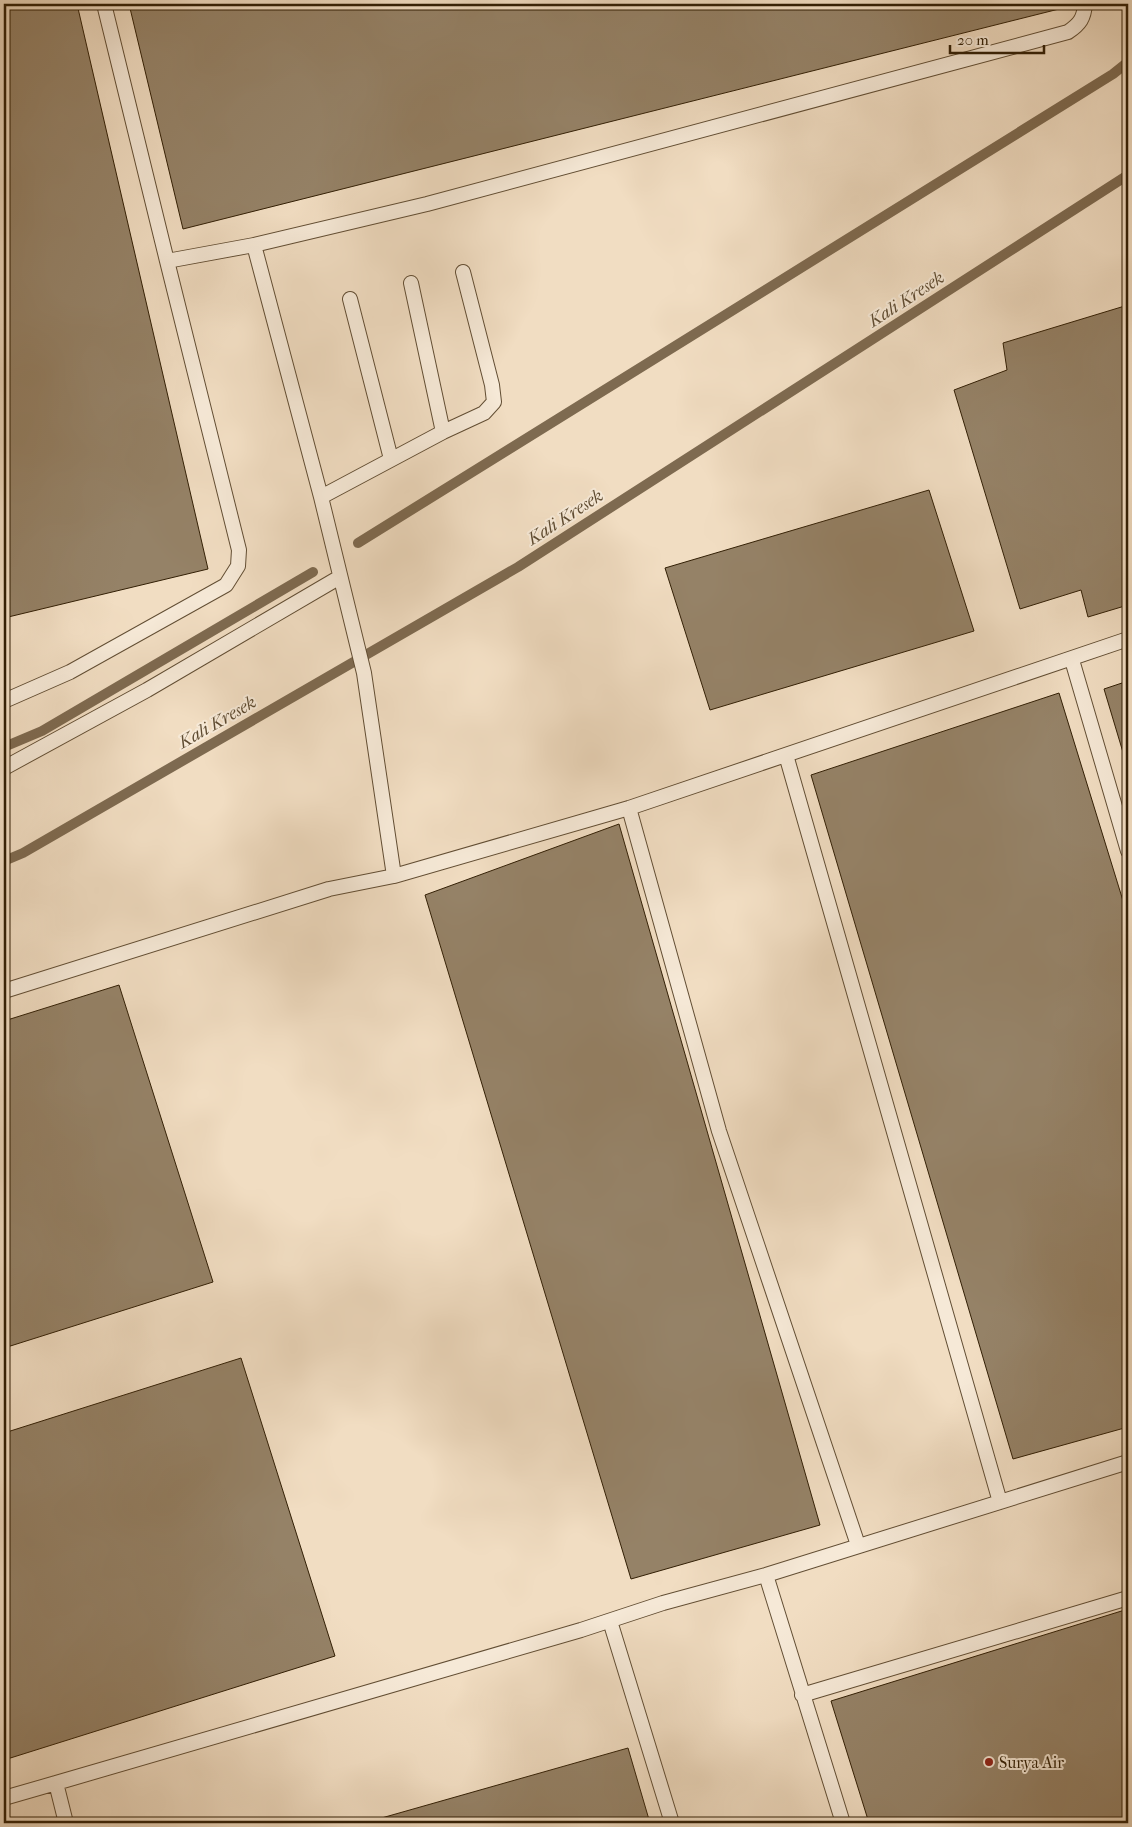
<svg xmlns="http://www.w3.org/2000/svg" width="1132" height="1827" font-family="'IM FELL French Canon',serif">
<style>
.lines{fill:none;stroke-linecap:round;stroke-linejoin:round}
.stream{stroke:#7e6a50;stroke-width:10}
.building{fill:#958267;stroke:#321f05}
.service-casing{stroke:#624e34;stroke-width:16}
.service{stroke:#f6e9d7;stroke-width:14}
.poi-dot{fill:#8f2418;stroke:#f6e9d7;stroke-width:2}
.labels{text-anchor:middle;stroke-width:4;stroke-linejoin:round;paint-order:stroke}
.poi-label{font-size:16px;fill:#321f05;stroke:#f6e9d7;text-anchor:start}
.water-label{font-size:18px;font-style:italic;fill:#5e4b31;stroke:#f6e9d7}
</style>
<rect width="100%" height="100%" fill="#f1ddc2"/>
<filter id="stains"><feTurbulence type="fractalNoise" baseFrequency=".004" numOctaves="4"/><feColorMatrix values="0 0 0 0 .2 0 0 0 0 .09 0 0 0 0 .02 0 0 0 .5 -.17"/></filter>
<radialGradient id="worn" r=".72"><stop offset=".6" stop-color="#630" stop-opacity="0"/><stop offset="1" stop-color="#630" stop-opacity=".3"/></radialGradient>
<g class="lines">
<path class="stream" d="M 358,543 L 1113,74 L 1128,62
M 4,747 L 42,731 L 313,572
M 4,861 L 23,853 L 518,567 L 1128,175"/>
</g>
<path class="building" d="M 4,4 L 77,4 L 208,569 L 4,618 Z
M 129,4 L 1058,4 L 1059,9 L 183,229 Z
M 1128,305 L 1128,605 L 1088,617 L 1081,590 L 1020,609 L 954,390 L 1007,370 L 1003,343 Z
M 929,490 L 974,631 L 710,710 L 665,568 Z
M 1128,681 L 1128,769 L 1104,689 Z
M 1059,693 L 1128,917 L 1128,1427 L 1013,1459 L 811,775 Z
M 619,824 L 820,1525 L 631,1579 L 425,895 Z
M 119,985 L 213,1282 L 4,1348 L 4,1021 Z
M 241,1358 L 335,1656 L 4,1760 L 4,1433 Z
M 1128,1609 L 1128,1823 L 869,1823 L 831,1701 Z
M 628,1748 L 650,1823 L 372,1823 L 371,1821 Z"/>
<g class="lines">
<defs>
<path id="service" d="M 104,4 L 167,261
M 254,245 L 321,497 L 364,673 L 394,876
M 411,283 L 443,432
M 350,299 L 391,459
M 321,497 L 443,432 L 484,413 L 494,402 L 492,385 L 463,272
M 1072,660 L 1128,851
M 4,701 L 70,672 L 226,585 L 238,566 L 239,550 L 167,261 L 254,245 L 427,204 L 1068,32 C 1080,24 1084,18 1085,4
M 786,755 L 1000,1502
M 4,768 L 147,690 L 340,577
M 629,808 L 719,1131 L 858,1545
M 4,991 L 329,889 L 394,876 L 629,808 L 1128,639
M 766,1575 L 843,1823
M 610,1621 L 672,1823
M 802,1695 L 1128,1598
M 4,1798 L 56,1783
M 66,1823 L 56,1783 L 581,1630 L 663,1603 L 766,1575 L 1128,1462"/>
</defs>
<use href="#service" class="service-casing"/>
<use href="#service" class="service"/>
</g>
<circle class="poi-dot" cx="989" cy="1762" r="5"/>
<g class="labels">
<g class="poi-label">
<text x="999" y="1768">Surya Air</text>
</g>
<g class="water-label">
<text transform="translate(906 299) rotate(-33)" y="6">Kali Kresek</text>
<text transform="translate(565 517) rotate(-33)" y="6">Kali Kresek</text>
<text transform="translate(217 722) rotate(-30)" y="6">Kali Kresek</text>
</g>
</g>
<rect width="1132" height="1827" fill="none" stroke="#f1ddc2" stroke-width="20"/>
<rect x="5" y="5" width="1122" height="1817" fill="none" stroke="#321f05" stroke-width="2.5"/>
<rect x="10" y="10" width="1112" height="1807" fill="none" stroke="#321f05"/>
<path d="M950 45v8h94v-8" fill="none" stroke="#321f05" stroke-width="2.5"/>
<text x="957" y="45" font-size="15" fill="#321f05" stroke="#f6e9d7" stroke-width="4" paint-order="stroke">20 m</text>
<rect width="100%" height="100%" filter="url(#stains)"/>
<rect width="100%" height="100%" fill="url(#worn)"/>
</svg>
